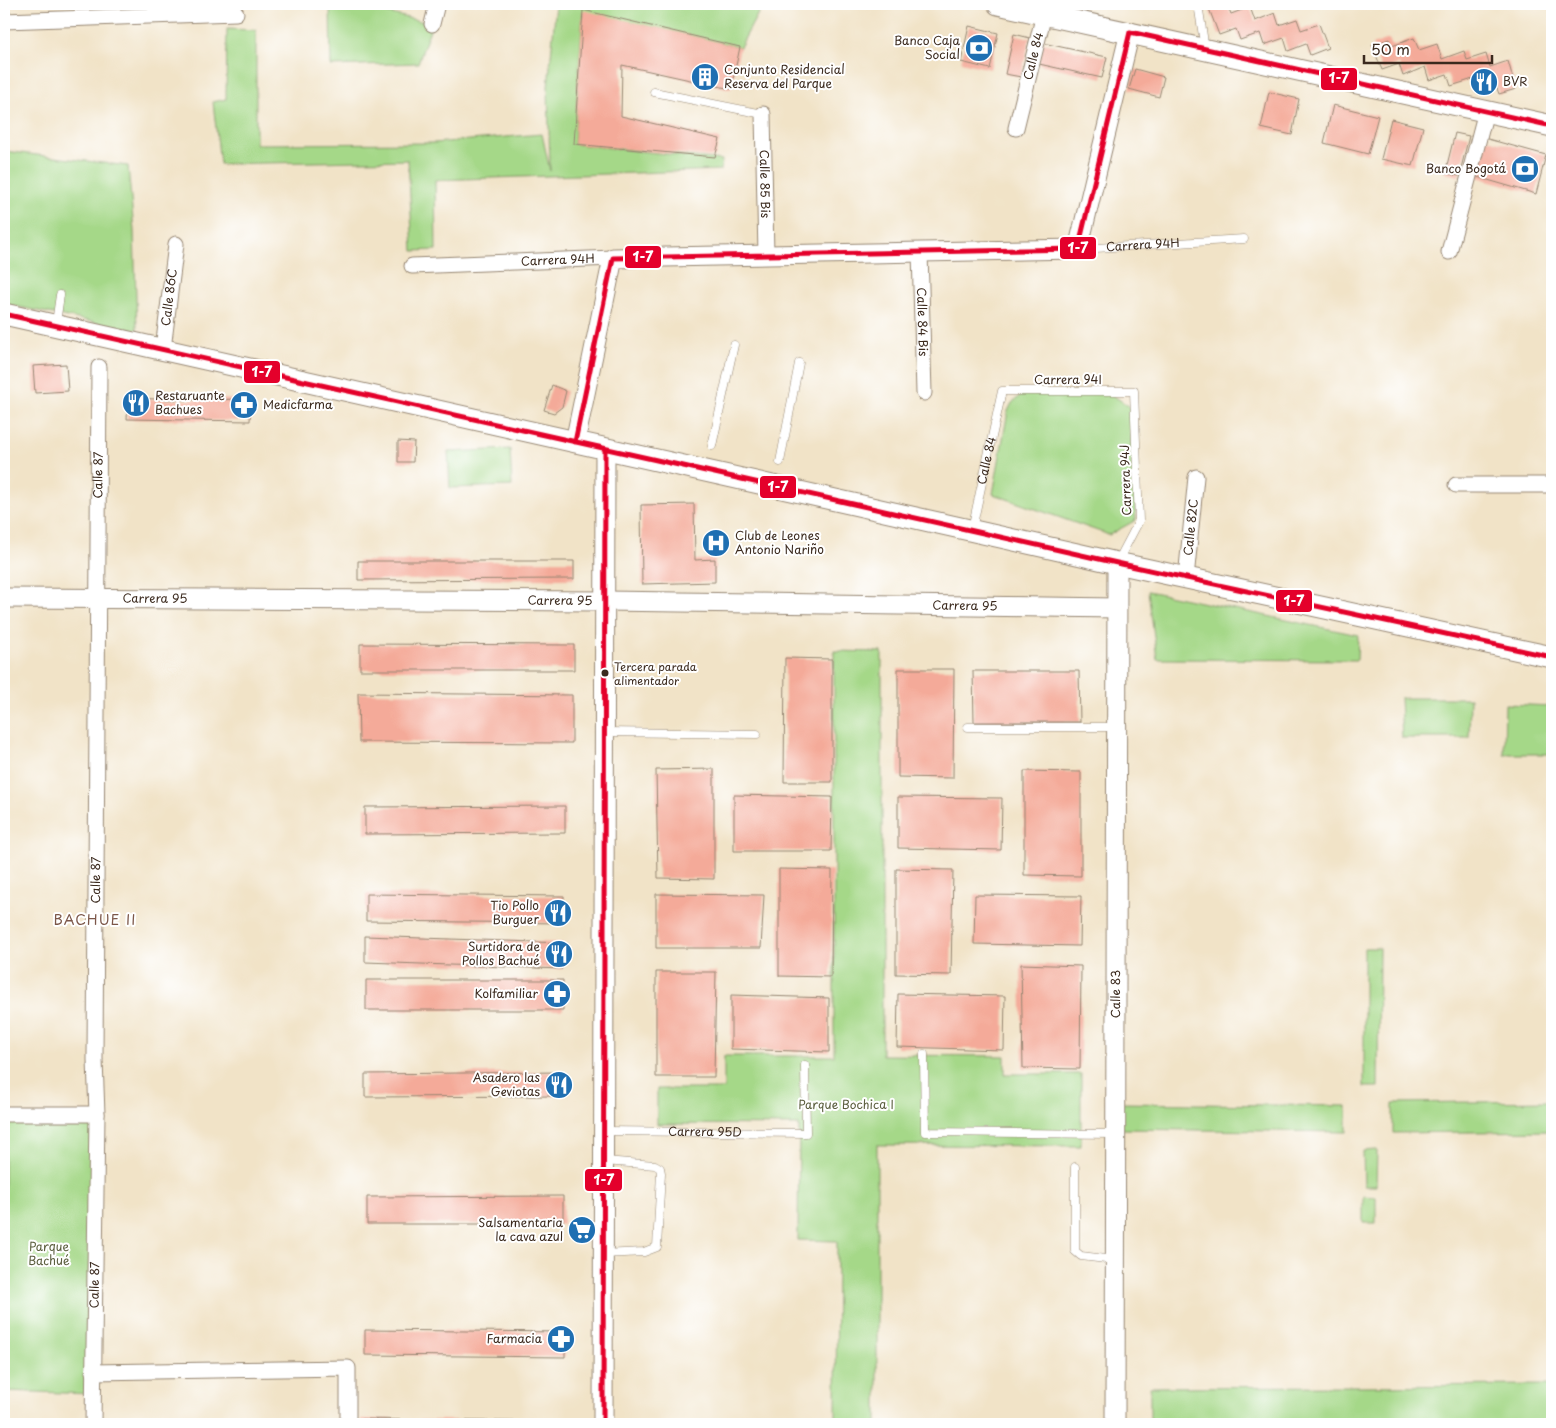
<svg xmlns="http://www.w3.org/2000/svg" width="1556" height="1428" font-family="'Playpen Sans',sans-serif">
<style>
.green{fill:#a5d888;stroke:#708153}
.building{fill:#f4aa99}
.lines{fill:none;stroke-linecap:round;stroke-linejoin:round}
.service-casing{stroke:#968672;stroke-width:9}
.minor-casing{stroke:#968672;stroke-width:17}
.tertiary-casing{stroke:#968672;stroke-width:21}
.secondary-casing{stroke:#968672;stroke-width:23}
.service{stroke:#fff;stroke-width:8}
.minor{stroke:#fff;stroke-width:15}
.tertiary{stroke:#fff;stroke-width:19}
.secondary{stroke:#fff;stroke-width:21}
.bus-1-casing{stroke:#fff;stroke-width:9}
.bus-1{stroke:#e4002b;stroke-width:5}
.bus-dot{fill:#3b2a1e;stroke:#fff;stroke-width:2}
.labels{text-anchor:middle;stroke-width:4;stroke-linejoin:round;paint-order:stroke}
.bus-label{font-size:11px;fill:#3b2a1e;stroke:#fff;text-anchor:start}
.poi-label{font-size:12px;fill:#3b2a1e;stroke:#fff;text-anchor:end}
.street-label{font-size:12px;fill:#3b2a1e;stroke:#fff}
.park-label{font-size:12px;fill:#5b5e3e;stroke:#fff}
.neighbourhood-label{font-size:14px;letter-spacing:1px;fill:#7c5749;stroke:#fff}
.line-badge{stroke:#fff;stroke-width:2}
.badge-label{font-size:14px;text-anchor:middle;font-weight:bold;fill:#fff}
</style>
<rect width="100%" height="100%" fill="#fff"/>
<filter id="ink" filterUnits="userSpaceOnUse"><feTurbulence type="fractalNoise" baseFrequency=".02" numOctaves="2"/><feDisplacementMap in="SourceGraphic" scale="10" xChannelSelector="R" yChannelSelector="G"/><feConvolveMatrix kernelMatrix="1 2 1 2 8 2 1 2 1" color-interpolation-filters="sRGB"/></filter>
<filter id="wash" filterUnits="userSpaceOnUse"><feTurbulence type="fractalNoise" baseFrequency=".0096" numOctaves="4" result="noise"/><feDisplacementMap in="SourceGraphic" scale="20" xChannelSelector="R" yChannelSelector="G"/><feGaussianBlur stdDeviation="1.12" result="paint"/><feColorMatrix in="noise" values="0 0 0 0 0 0 0 0 0 0 0 0 0 0 0 0 0 1.4 0 .05"/><feComposite in="paint" operator="in"/></filter>
<g filter="url(#wash)">
<rect width="100%" height="100%" fill="#f1e3c7"/>
<path class="green" d="M 330,4 L 351,4 L 432,24 L 418,63 L 331,66 Z
M 556,4 L 763,4 L 740,47 L 583,11 L 574,144 L 722,160 L 721,170 L 435,180 L 436,250 L 413,251 L 408,160 L 220,164 L 213,102 L 226,99 L 227,29 L 256,30 L 256,144 L 434,143 L 542,134 L 550,171 L 548,87 Z
M 4,151 L 128,166 L 134,231 L 137,331 L 4,304 Z
M 1108,392 L 1130,407 L 1136,520 L 1109,535 L 993,494 L 1008,411 L 1012,403 L 1022,394 Z
M 510,449 L 512,486 L 450,488 L 448,452 Z
M 1148,591 L 1358,635 L 1357,660 L 1157,659 Z
M 834,651 L 882,652 L 882,1055 L 1005,1056 L 1005,1074 L 1081,1074 L 1081,1146 L 877,1145 L 877,1424 L 836,1424 L 837,1241 L 798,1240 L 799,1125 L 657,1124 L 657,1089 L 724,1089 L 724,1056 L 834,1056 Z
M 1400,698 L 1470,698 L 1469,738 L 1402,738 Z
M 1505,704 L 1552,706 L 1552,754 L 1504,754 Z
M 1364,948 L 1379,948 L 1378,1087 L 1364,1087 Z
M 1552,1101 L 1552,1131 L 1393,1133 L 1393,1103 Z
M 1120,1103 L 1347,1106 L 1347,1132 L 1120,1129 Z
M 4,1116 L 94,1117 L 93,1394 L 4,1391 Z
M 1377,1150 L 1376,1186 L 1364,1186 L 1363,1151 Z
M 1363,1196 L 1376,1197 L 1376,1223 L 1363,1223 Z
M 1552,1385 L 1552,1424 L 1150,1424 L 1150,1387 Z"/>
<g id="blocks">
<path class="building" d="M 1213,4 L 1227,4 L 1231,14 L 1250,7 L 1255,21 L 1275,13 L 1279,25 L 1297,19 L 1301,30 L 1319,24 L 1328,48 L 1310,55 L 1306,44 L 1288,51 L 1284,38 L 1264,45 L 1260,33 L 1240,40 L 1236,29 L 1219,35 L 1208,6 Z
M 583,10 L 740,47 L 731,89 L 622,65 L 621,116 L 720,139 L 715,157 L 574,144 Z
M 969,26 L 998,33 L 990,69 L 961,62 Z
M 1014,34 L 1030,38 L 1021,77 L 1005,74 Z
M 1414,38 L 1419,50 L 1437,44 L 1442,59 L 1464,51 L 1467,60 L 1486,54 L 1490,67 L 1508,61 L 1516,89 L 1499,94 L 1495,83 L 1476,88 L 1473,79 L 1451,86 L 1447,74 L 1429,80 L 1425,67 L 1403,76 L 1399,64 L 1382,70 L 1372,45 L 1389,39 L 1392,46 Z
M 1043,43 L 1107,57 L 1102,78 L 1039,64 Z
M 1135,69 L 1164,77 L 1159,97 L 1129,89 Z
M 1269,92 L 1299,99 L 1292,135 L 1261,128 Z
M 1333,105 L 1378,116 L 1368,154 L 1324,143 Z
M 1391,119 L 1423,127 L 1413,166 L 1381,159 Z
M 1455,133 L 1469,136 L 1459,176 L 1445,173 Z
M 1484,138 L 1546,155 L 1536,194 L 1474,176 Z
M 66,364 L 68,391 L 35,393 L 33,366 Z
M 552,385 L 566,391 L 562,407 L 554,413 L 544,410 Z
M 128,398 L 186,400 L 251,399 L 250,421 L 127,419 Z
M 398,441 L 414,442 L 413,462 L 398,462 Z
M 694,504 L 695,560 L 715,559 L 715,582 L 642,584 L 641,505 Z
M 358,561 L 574,561 L 574,579 L 358,580 Z
M 360,644 L 574,645 L 574,670 L 360,670 Z
M 785,658 L 832,659 L 832,782 L 784,782 Z
M 898,669 L 954,669 L 953,778 L 898,777 Z
M 973,671 L 1079,671 L 1080,722 L 974,722 Z
M 358,693 L 572,695 L 572,743 L 359,742 Z
M 714,769 L 714,879 L 658,878 L 656,770 Z
M 1024,771 L 1081,772 L 1081,876 L 1024,875 Z
M 734,795 L 832,797 L 831,851 L 734,851 Z
M 898,797 L 1002,798 L 1001,850 L 898,848 Z
M 565,806 L 565,833 L 365,834 L 365,807 Z
M 779,869 L 832,870 L 831,977 L 779,976 Z
M 896,869 L 953,870 L 951,975 L 896,974 Z
M 366,894 L 564,896 L 564,923 L 366,921 Z
M 656,894 L 764,895 L 761,948 L 656,948 Z
M 975,895 L 1081,896 L 1080,946 L 974,944 Z
M 365,936 L 563,943 L 562,969 L 365,962 Z
M 1021,964 L 1081,966 L 1080,1069 L 1023,1068 Z
M 656,972 L 716,972 L 714,1077 L 656,1077 Z
M 366,980 L 563,980 L 563,1010 L 366,1010 Z
M 898,994 L 1005,996 L 1004,1050 L 897,1047 Z
M 731,995 L 829,998 L 829,1052 L 731,1049 Z
M 562,1072 L 562,1096 L 365,1097 L 365,1074 Z
M 563,1196 L 563,1224 L 367,1224 L 367,1197 Z
M 365,1330 L 565,1332 L 565,1357 L 365,1355 Z
M 361,1419 L 570,1422 L 570,1424 L 361,1424 Z"/>
</g>
</g>
<g filter="url(#ink)">
<use href="#blocks" fill-opacity="0" stroke="#968672" stroke-width="1"/>
<g class="lines">
<defs>
<g id="service">
<path d="M 1198,4 L 1205,49"/>
<path d="M 654,92 L 763,114"/>
<path id="s1" d="M 1079,249 L 1244,239"/>
<path d="M 56,323 L 60,295"/>
<path d="M 712,446 L 734,345"/>
<path d="M 780,462 L 799,363"/>
<path id="s2" d="M 972,529 L 1002,391 L 1134,391 L 1139,521 L 1118,561"/>
<path d="M 968,727 L 1116,727"/>
<path d="M 605,732 L 757,734"/>
<path d="M 924,1054 L 925,1132 L 1115,1134"/>
<path id="s3" d="M 604,1131 L 806,1133 L 805,1065"/>
<path d="M 1075,1167 L 1075,1251 L 1081,1256 L 1114,1260"/>
<path d="M 603,1254 L 644,1252 L 657,1247 L 661,1173 L 660,1168 L 655,1165 L 604,1161"/>
</g>
<g id="minor">
<path d="M 4,21 L 236,13"/>
<path d="M 432,24 L 437,4"/>
<path id="s4" d="M 763,114 L 766,255"/>
<path id="s5" d="M 1016,128 L 1044,14"/>
<path id="s6" d="M 920,252 L 924,393"/>
<path d="M 1449,252 L 1486,111"/>
<path id="s7" d="M 412,266 L 613,258"/>
<path id="s8" d="M 163,349 L 176,244"/>
<path d="M 1456,485 L 1552,485"/>
<path id="s9" d="M 1186,578 L 1196,477"/>
<path d="M 4,1114 L 97,1114"/>
<path d="M 93,1372 L 348,1368 L 348,1424"/>
<path id="s10" d="M 93,1424 L 97,1114 L 95,1060 L 99,367"/>
</g>
<g id="tertiary">
<path d="M 575,442 L 613,258 L 1078,249 L 1130,32"/>
<path id="s11" d="M 4,598 L 605,601 L 1117,608"/>
<path d="M 603,1424 L 605,449"/>
<path id="s12" d="M 1115,1424 L 1117,563"/>
</g>
<path id="secondary" d="M 998,4 L 1552,126
M 4,314 L 1117,563 L 1552,657"/>
</defs>
<use href="#service" class="service-casing"/>
<use href="#minor" class="minor-casing"/>
<use href="#tertiary" class="tertiary-casing"/>
<use href="#secondary" class="secondary-casing"/>
<use href="#service" class="service"/>
<use href="#minor" class="minor"/>
<use href="#tertiary" class="tertiary"/>
<use href="#secondary" class="secondary"/>
<defs>
<path id="bus-1" d="M 4,314 L 1117,563 L 1552,657
M 575,442 L 613,258 L 1078,249 L 1130,32 L 1552,126
M 603,1424 L 605,449"/>
</defs>
<use href="#bus-1" class="bus-1-casing"/>
<use href="#bus-1" class="bus-1"/>
</g>
</g>
<defs>
<symbol id="bank-disc" viewBox="-11 -11 22 22"><circle r="9.5" fill="#1f6fb2" stroke="#fff"/><path d="M-6-4H6V4H-6ZM0-2.3a2.3 2.3 0 1 0 0 4.6a2.3 2.3 0 1 0 0-4.6Z" fill="#fff"/></symbol>
<symbol id="building-disc" viewBox="-11 -11 22 22"><circle r="9.5" fill="#1f6fb2" stroke="#fff"/><path d="M-4-6H4V6H1V3H-1V6H-4ZM-2.5-4.3h1.7v1.8h-1.7ZM.8-4.3h1.7v1.8H.8ZM-2.5-1h1.7V.8h-1.7ZM.8-1h1.7V.8H.8Z" fill="#fff"/></symbol>
<symbol id="restaurant-disc" viewBox="-11 -11 22 22"><circle r="9.5" fill="#1f6fb2" stroke="#fff"/><path d="M-5-6h1v4h1v-4h1v4h1v-4h1v5L-1.5 .5V6h-2V.5L-5-1ZM5-6V6H3V1.5H1.5Q1.5-4 5-6Z" fill="#fff"/></symbol>
<symbol id="pharmacy-disc" viewBox="-11 -11 22 22"><circle r="9.5" fill="#1f6fb2" stroke="#fff"/><path d="M-2-6h4v4h4v4h-4v4h-4v-4h-4v-4h4Z" fill="#fff"/></symbol>
<symbol id="hospital-disc" viewBox="-11 -11 22 22"><circle r="9.5" fill="#1f6fb2" stroke="#fff"/><path d="M-5-5h3v3.5h4V-5h3V5h-3V1.5h-4V5h-3Z" fill="#fff"/></symbol>
<symbol id="supermarket-disc" viewBox="-11 -11 22 22"><circle r="9.5" fill="#1f6fb2" stroke="#fff"/><path d="M-6-5.5h2.5l.6 2H6L4.5 2H-2.5L-4.4-4H-6ZM-1.5 3.2a1.3 1.3 0 1 0 .1 0ZM3 3.2a1.3 1.3 0 1 0 .1 0Z" fill="#fff"/></symbol>
</defs>
<g fill-rule="evenodd">
<use href="#bank-disc" x="963" y="32" width="32" height="32"/>
<use href="#building-disc" x="689" y="61" width="32" height="32"/>
<use href="#restaurant-disc" x="1468" y="66" width="32" height="32"/>
<use href="#bank-disc" x="1509" y="153" width="32" height="32"/>
<use href="#restaurant-disc" x="120" y="387" width="32" height="32"/>
<use href="#pharmacy-disc" x="228" y="389" width="32" height="32"/>
<use href="#hospital-disc" x="700" y="527" width="32" height="32"/>
<use href="#restaurant-disc" x="542" y="897" width="32" height="32"/>
<use href="#restaurant-disc" x="543" y="938" width="32" height="32"/>
<use href="#pharmacy-disc" x="541" y="978" width="32" height="32"/>
<use href="#restaurant-disc" x="543" y="1069" width="32" height="32"/>
<use href="#supermarket-disc" x="566" y="1214" width="32" height="32"/>
<use href="#pharmacy-disc" x="545" y="1323" width="32" height="32"/>
</g>
<circle class="bus-dot" cx="605" cy="673" r="4.5"/>
<g class="labels">
<g class="bus-label">
<text x="614" y="671">Tercera parada<tspan x="614" dy="14">alimentador</tspan></text>
</g>
<g class="poi-label">
<text x="960" y="45">Banco Caja<tspan x="960" dy="14">Social</tspan></text>
<text x="724" y="74" text-anchor="start">Conjunto Residencial<tspan x="724" dy="14">Reserva del Parque</tspan></text>
<text x="1503" y="86" text-anchor="start">BVR</text>
<text x="1506" y="173">Banco Bogotá</text>
<text x="155" y="400" text-anchor="start">Restaruante<tspan x="155" dy="14">Bachues</tspan></text>
<text x="263" y="409" text-anchor="start">Medicfarma</text>
<text x="735" y="540" text-anchor="start">Club de Leones<tspan x="735" dy="14">Antonio Nariño</tspan></text>
<text x="539" y="910">Tio Pollo<tspan x="539" dy="14">Burguer</tspan></text>
<text x="540" y="951">Surtidora de<tspan x="540" dy="14">Pollos Bachué</tspan></text>
<text x="538" y="998">Kolfamiliar</text>
<text x="540" y="1082">Asadero las<tspan x="540" dy="14">Geviotas</tspan></text>
<text x="563" y="1227">Salsamentaria<tspan x="563" dy="14">la cava azul</tspan></text>
<text x="542" y="1343">Farmacia</text>
</g>
<g class="street-label">
<text dy="4" stroke="none"><textPath href="#s5" startOffset="74">Calle 84</textPath></text>
<text dy="4" stroke="none"><textPath href="#s4" startOffset="70">Calle 85 Bis</textPath></text>
<text dy="4" stroke="none"><textPath href="#s1" startOffset="64">Carrera 94H</textPath></text>
<text dy="4" stroke="none"><textPath href="#s7" startOffset="146">Carrera 94H</textPath></text>
<text dy="4" stroke="none"><textPath href="#s8" startOffset="52">Calle 86C</textPath></text>
<text dy="4" stroke="none"><textPath href="#s6" startOffset="70">Calle 84 Bis</textPath></text>
<text x="1068" y="384">Carrera 94I</text>
<text dy="4" stroke="none"><textPath href="#s2" startOffset="70">Calle 84</textPath></text>
<text dy="4" stroke="none"><textPath href="#s10" startOffset="949">Calle 87</textPath></text>
<text transform="translate(1126 480) rotate(-92)" y="4">Carrera 94J</text>
<text dy="4" stroke="none"><textPath href="#s9" startOffset="51">Calle 82C</textPath></text>
<text dy="4" stroke="none"><textPath href="#s11" startOffset="151">Carrera 95</textPath></text>
<text dy="4" stroke="none"><textPath href="#s11" startOffset="556">Carrera 95</textPath></text>
<text dy="4" stroke="none"><textPath href="#s11" startOffset="961">Carrera 95</textPath></text>
<text dy="4" stroke="none"><textPath href="#s10" startOffset="544">Calle 87</textPath></text>
<text dy="4" stroke="none"><textPath href="#s12" startOffset="430">Calle 83</textPath></text>
<text dy="4" stroke="none"><textPath href="#s3" startOffset="101">Carrera 95D</textPath></text>
<text dy="4" stroke="none"><textPath href="#s10" startOffset="139">Calle 87</textPath></text>
</g>
<g class="park-label">
<text x="846" y="1109">Parque Bochica I</text>
<text x="49" y="1251">Parque<tspan x="49" dy="14">Bachué</tspan></text>
</g>
<g class="neighbourhood-label">
<text x="95" y="925">BACHUE II</text>
</g>
</g>
<g class="line-badge">
<rect x="1320" y="67" width="38" height="24" rx="5" fill="#e4002b"/>
<rect x="1059" y="236" width="38" height="24" rx="5" fill="#e4002b"/>
<rect x="624" y="245" width="38" height="24" rx="5" fill="#e4002b"/>
<rect x="243" y="360" width="38" height="24" rx="5" fill="#e4002b"/>
<rect x="759" y="475" width="38" height="24" rx="5" fill="#e4002b"/>
<rect x="1275" y="589" width="38" height="24" rx="5" fill="#e4002b"/>
<rect x="584" y="1168" width="39" height="24" rx="5" fill="#e4002b"/>
</g>
<g class="badge-label">
<text x="1339" y="83">1-7</text>
<text x="1078" y="253">1-7</text>
<text x="643" y="262">1-7</text>
<text x="262" y="377">1-7</text>
<text x="778" y="492">1-7</text>
<text x="1294" y="606">1-7</text>
<text x="604" y="1185">1-7</text>
</g>
<rect width="1556" height="1428" fill="none" stroke="#fff" stroke-width="20"/>
<path d="M1364 55v8h128v-8" fill="none" stroke="#3b2a1e" stroke-width="2.5"/>
<text x="1371" y="55" font-size="15" fill="#3b2a1e" stroke="#ffffff" stroke-width="4" paint-order="stroke">50 m</text>
</svg>
